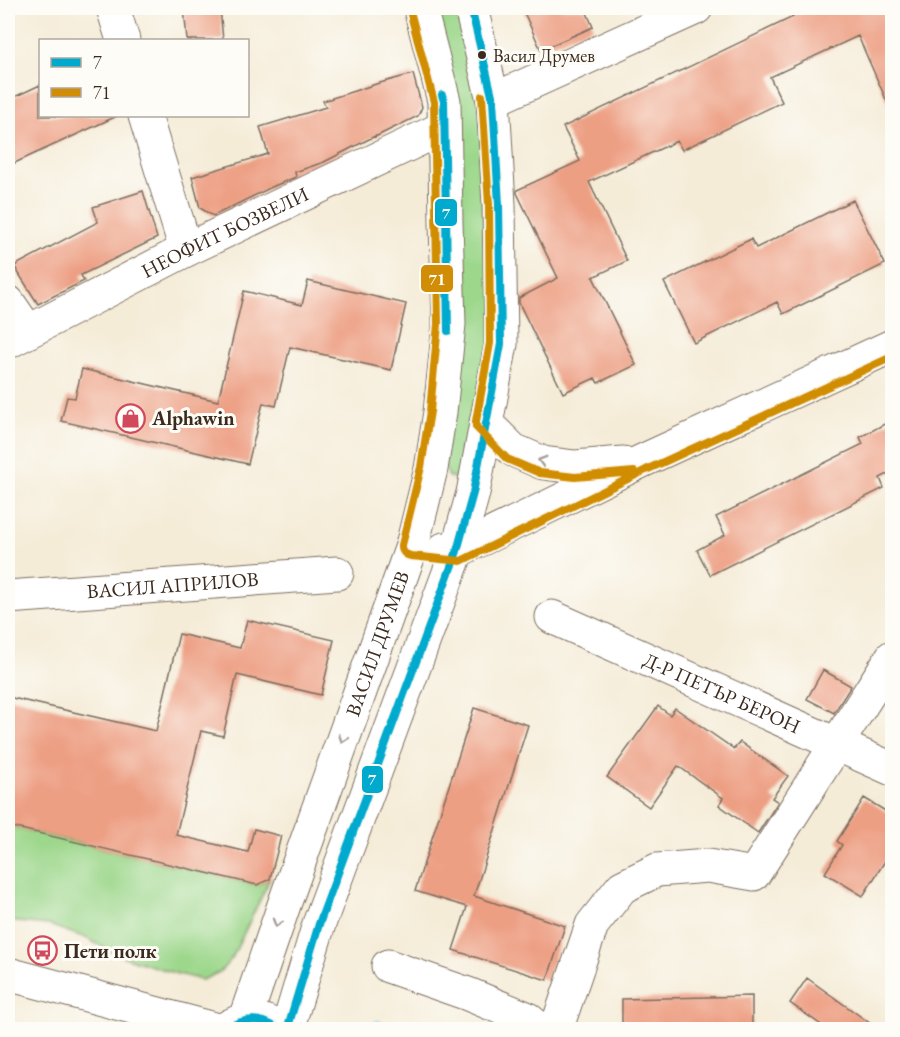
<svg xmlns="http://www.w3.org/2000/svg" width="900" height="1037" font-family="'EB Garamond',serif">
<style>
.green{fill:#9cd78b;stroke:#6c8054;stroke-width:1.5}
.lines{fill:none;stroke-linecap:round;stroke-linejoin:round}
.stream{stroke:#5dc1db;stroke-width:9}
.building{fill:#ed9f83}
.minor-casing{stroke:#7c6e5f;stroke-width:35}
.major-casing{stroke:#7c6e5f;stroke-width:35}
.minor{stroke:#fff;stroke-width:33}
.major{stroke:#fff;stroke-width:33}
.bus-1-casing{stroke:#fdfcf7;stroke-width:12}
.bus-2-casing{stroke:#fdfcf7;stroke-width:12}
.bus-1{stroke:#00a9ce;stroke-width:8}
.bus-2{stroke:#d18d06;stroke-width:8}
.oneway{stroke:#a79f9a}
.bus-dot{fill:#3b2a1e;stroke:#fdfcf7;stroke-width:2}
.labels{text-anchor:middle;stroke-width:6;stroke-linejoin:round;paint-order:stroke}
.bus-label{font-size:18px;fill:#3b2a1e;stroke:#fdfcf7;text-anchor:start}
.street-label{font-size:20px;fill:#3b2a1e;stroke:#fdfcf7}
.poi-label{font-size:20px;font-weight:bold;fill:#3b2a1e;stroke:#fdfcf7;text-anchor:start}
.line-badge{stroke:#fdfcf7;stroke-width:2}
.badge-label{font-size:16px;text-anchor:middle;font-weight:bold;fill:#fff}
</style>
<rect width="100%" height="100%" fill="#fdfcf7"/>
<filter id="ink" filterUnits="userSpaceOnUse"><feTurbulence type="fractalNoise" baseFrequency=".0167" numOctaves="2"/><feDisplacementMap in="SourceGraphic" scale="12" xChannelSelector="R" yChannelSelector="G"/><feConvolveMatrix kernelMatrix="1 2 1 2 8 2 1 2 1" color-interpolation-filters="sRGB"/></filter>
<filter id="wash" filterUnits="userSpaceOnUse"><feTurbulence type="fractalNoise" baseFrequency=".008" numOctaves="4" result="noise"/><feDisplacementMap in="SourceGraphic" scale="24" xChannelSelector="R" yChannelSelector="G"/><feGaussianBlur stdDeviation="1.35" result="paint"/><feColorMatrix in="noise" values="0 0 0 0 0 0 0 0 0 0 0 0 0 0 0 0 0 1.4 0 .05"/><feComposite in="paint" operator="in"/></filter>
<g filter="url(#wash)">
<rect width="100%" height="100%" fill="#f5ecd8"/>
<path class="green" d="M 420,8 L 471,8 L 501,344 L 463,466 L 456,478 L 449,477 L 445,467 L 449,324 Z
M 8,826 L 257,885 L 270,879 L 232,958 L 220,972 L 202,980 L 174,973 L 118,955 L 86,938 L 49,925 L 8,921 Z"/>
<g class="lines">
<path class="stream" d="M 378,1025 L 386,1030"/>
</g>
<g id="blocks">
<path class="building" d="M 184,8 L 220,8 L 223,40 L 187,40 Z
M 522,8 L 585,8 L 593,27 L 541,50 Z
M 788,8 L 892,8 L 892,113 L 858,36 L 770,77 L 782,102 L 682,150 L 677,141 L 589,182 L 627,261 L 593,277 L 636,365 L 598,383 L 595,378 L 563,393 L 519,303 L 519,298 L 558,278 L 517,193 L 517,190 L 580,161 L 563,127 L 793,17 Z
M 413,74 L 422,107 L 418,116 L 375,137 L 375,136 L 324,162 L 295,172 L 296,177 L 274,186 L 213,216 L 200,208 L 192,177 L 268,154 L 260,127 L 326,107 L 323,101 L 376,84 Z
M 40,85 L 40,116 L 117,116 L 8,166 L 8,100 Z
M 143,191 L 157,238 L 81,275 L 84,281 L 38,304 L 14,266 L 98,222 L 93,207 Z
M 853,200 L 885,264 L 783,314 L 777,302 L 694,343 L 664,282 L 751,239 L 756,248 Z
M 308,281 L 406,304 L 391,370 L 290,347 L 276,406 L 263,403 L 248,464 L 61,421 L 67,397 L 75,398 L 82,369 L 218,401 L 244,291 L 302,305 Z
M 892,420 L 892,472 L 880,478 L 884,488 L 710,575 L 697,550 L 725,535 L 716,517 L 863,444 L 860,437 Z
M 247,620 L 334,640 L 321,695 L 237,675 L 223,736 L 201,731 L 176,835 L 248,852 L 254,829 L 281,836 L 270,879 L 257,885 L 8,826 L 8,697 L 156,731 L 179,634 L 240,648 Z
M 823,670 L 851,686 L 834,713 L 807,699 Z
M 658,706 L 670,715 L 675,708 L 734,749 L 740,742 L 788,776 L 772,798 L 778,802 L 758,833 L 719,805 L 723,798 L 678,766 L 649,807 L 607,777 Z
M 474,708 L 528,725 L 474,896 L 565,926 L 547,980 L 453,950 L 467,907 L 415,891 Z
M 864,798 L 892,815 L 892,850 L 863,896 L 825,873 L 842,845 L 837,841 Z
M 807,978 L 878,1029 L 827,1029 L 790,1003 Z
M 752,996 L 752,1029 L 622,1029 L 622,999 Z"/>
</g>
</g>
<g filter="url(#ink)">
<use href="#blocks" fill-opacity="0" stroke="#7c6e5f" stroke-width="1.5"/>
<g class="lines">
<defs>
<g id="minor">
<path d="M 113,8 L 123,40"/>
<path d="M 493,100 L 696,8"/>
<path d="M 145,116 L 186,250"/>
<path d="M 8,302 L 28,331"/>
<path id="s1" d="M 8,342 L 186,250 L 443,128"/>
<path d="M 486,423 L 513,450 L 543,463 L 575,467 L 623,463"/>
<path d="M 444,549 L 457,551 L 642,461 L 892,346"/>
<path id="s2" d="M 8,597 L 337,573"/>
<path id="s3" d="M 552,617 L 892,769"/>
<path d="M 388,966 L 468,994 L 526,1018 L 541,1030"/>
<path id="s4" d="M 245,1019 L 285,902 L 412,546 L 431,469 L 440,412 L 449,324 L 446,223 L 444,101 L 420,8"/>
<path d="M 287,1030 L 319,924 L 457,551 L 473,493 L 501,344 L 499,205 L 493,100 L 471,8"/>
<path d="M 556,1030 L 592,925 L 622,887 L 657,870 L 708,866 L 754,874 L 892,657"/>
</g>
<path id="major" d="M 8,974 L 218,1030
M 223,1030 C 242,1017 262,1015 280,1030"/>
</defs>
<use href="#minor" class="minor-casing"/>
<use href="#major" class="major-casing"/>
<use href="#minor" class="minor"/>
<use href="#major" class="major"/>
<defs>
<path id="bus-1" d="M 442,95 L 444,101 L 448,331
M 224,1030 C 243,1018 261,1016 279,1030
M 287,1030 L 319,924 L 457,551 L 473,493 L 501,344 L 499,205 L 493,100 L 471,8"/>
<path id="bus-2" d="M 410,11 L 434,102 L 438,324 L 430,411 L 421,467 L 402,545 C 401,551 405,555 411,556 L 461,561 L 646,470 L 892,357
M 482,96 L 489,205 L 490,343 L 476,421 L 476,427 L 507,459 L 540,473 L 575,477 L 634,472"/>
</defs>
<use href="#bus-1" class="bus-1-casing"/>
<use href="#bus-2" class="bus-2-casing"/>
<use href="#bus-1" class="bus-1"/>
<use href="#bus-2" class="bus-2"/>
</g>
<defs><path id="oneway-chevron" d="M-2-3.5L2.5 0L-2 3.5" fill="none" stroke-width="1.6" stroke-linecap="round" stroke-linejoin="round" transform="scale(1.5)"/></defs>
<g class="oneway">
<use href="#oneway-chevron" transform="translate(542 461) rotate(-164)"/>
<use href="#oneway-chevron" transform="translate(343 739) rotate(110)"/>
<use href="#oneway-chevron" transform="translate(277 923) rotate(108)"/>
</g>
</g>
<defs>
<symbol id="shop-ring" viewBox="-11 -11 22 22"><circle r="9.5" fill="#fdfcf7" stroke="#d1495b" stroke-width="1.5"/><path d="M-5-2.5h2.3a2.7 3.5 0 0 1 5.4 0H5L5.5 6h-11ZM-1.5-2.5h3a1.5 2.3 0 0 0-3 0Z" fill="#d1495b"/></symbol>
<symbol id="bus-ring" viewBox="-11 -11 22 22"><circle r="9.5" fill="#fdfcf7" stroke="#d1495b" stroke-width="1.5"/><path d="M-5-6H5V4H4V6H2V4H-2V6H-4V4H-5ZM-3.5-4V0h7V-4ZM-3.5 1.2v1.5H-2V1.2ZM2 1.2v1.5H3.5V1.2Z" fill="#d1495b"/></symbol>
</defs>
<g fill-rule="evenodd">
<use href="#shop-ring" x="114" y="402" width="33" height="33"/>
<use href="#bus-ring" x="26" y="934" width="33" height="33"/>
</g>
<circle class="bus-dot" cx="482" cy="55" r="5"/>
<g class="labels">
<g class="bus-label">
<text x="493" y="62">Васил Друмев</text>
</g>
<g class="street-label">
<text dy="7" stroke="none"><textPath href="#s1" startOffset="243">НЕОФИТ БОЗВЕЛИ</textPath></text>
<text dy="7" stroke="none"><textPath href="#s2" startOffset="165">ВАСИЛ АПРИЛОВ</textPath></text>
<text dy="7" stroke="none"><textPath href="#s4" startOffset="398">ВАСИЛ ДРУМЕВ</textPath></text>
<text dy="7" stroke="none"><textPath href="#s3" startOffset="186">Д-Р ПЕТЪР БЕРОН</textPath></text>
</g>
<g class="poi-label">
<text x="152" y="425">Alphawin</text>
<text x="64" y="958">Пети полк</text>
</g>
</g>
<g class="line-badge">
<rect x="434" y="198" width="24" height="29" rx="6" fill="#00a9ce"/>
<rect x="420" y="264" width="34" height="29" rx="6" fill="#d18d06"/>
<rect x="361" y="765" width="23" height="29" rx="6" fill="#00a9ce"/>
</g>
<g class="badge-label">
<text x="446" y="219">7</text>
<text x="437" y="285">71</text>
<text x="372" y="785">7</text>
</g>
<rect width="900" height="1037" fill="none" stroke="#fdfcf7" stroke-width="30"/>
<rect x="39" y="39" width="210" height="78" fill="#fdfcf7" stroke="#afa8a0" stroke-width="1.5"/>
<rect x="51" y="58" width="30" height="9" fill="#00a9ce" stroke="#afa8a0" stroke-width="1.5"/>
<text x="93" y="69" font-size="18" fill="#3b2a1e">7</text>
<rect x="51" y="88" width="30" height="9" fill="#d18d06" stroke="#afa8a0" stroke-width="1.5"/>
<text x="93" y="99" font-size="18" fill="#3b2a1e">71</text>
</svg>
